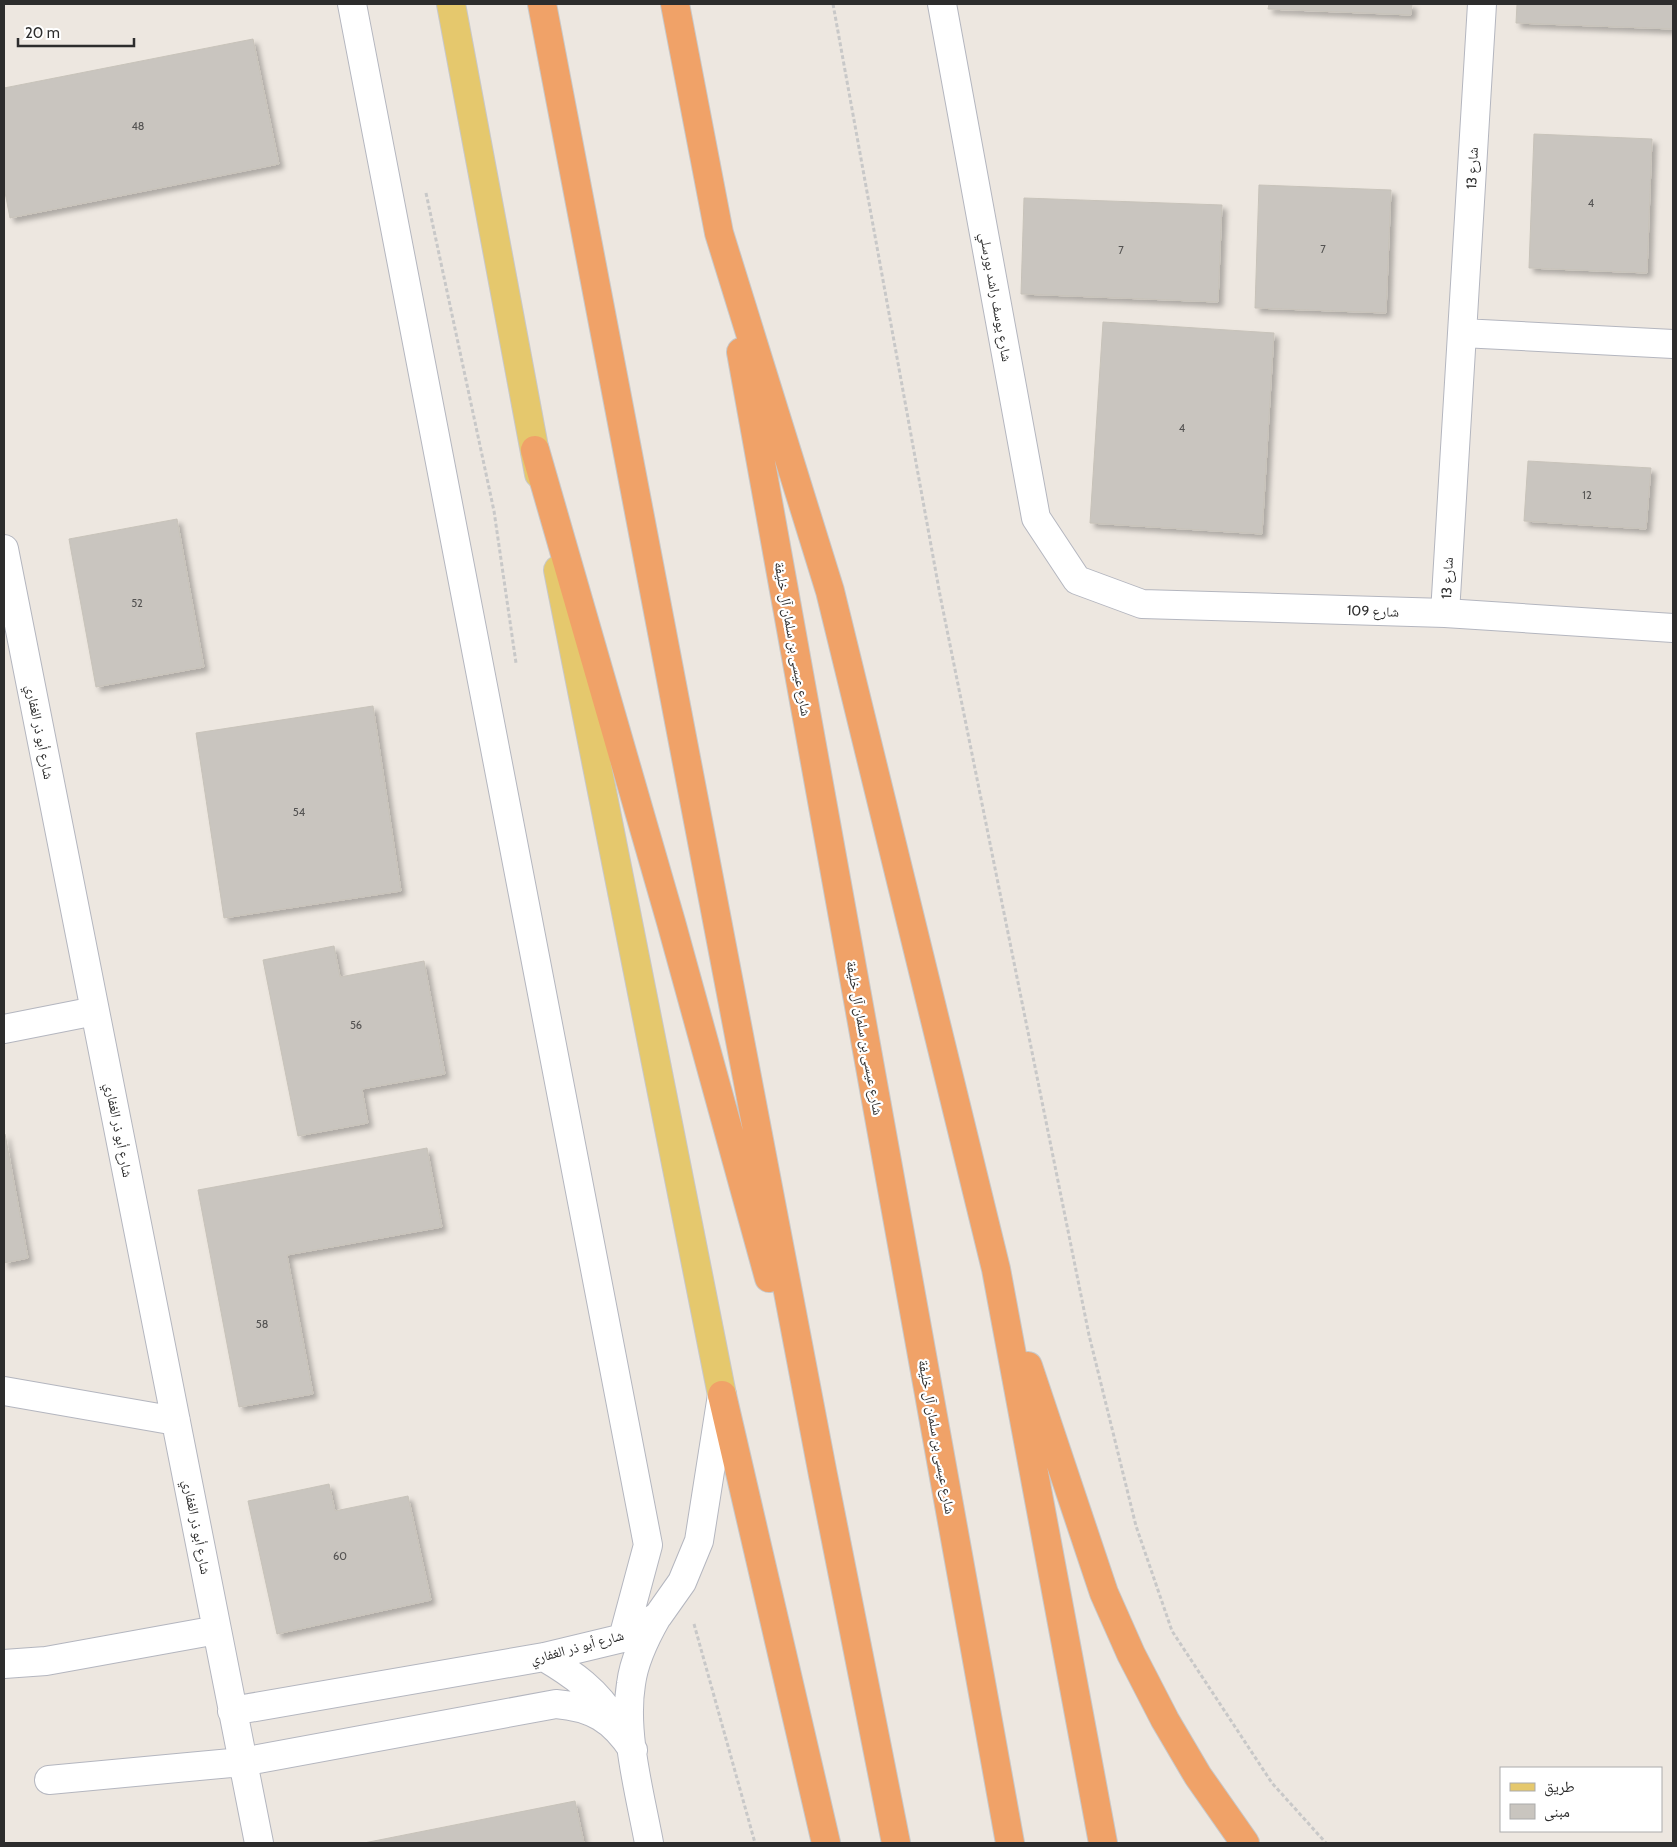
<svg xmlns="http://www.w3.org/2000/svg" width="1677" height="1847" font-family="Cabin,'Noto Naskh Arabic',sans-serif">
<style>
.building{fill:#c9c5bf;stroke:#c8c3ba;filter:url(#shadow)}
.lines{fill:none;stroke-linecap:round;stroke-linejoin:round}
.minor-casing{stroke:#b4b6bf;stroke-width:30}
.major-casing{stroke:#c8c8c8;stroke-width:30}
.highway-casing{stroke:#c8c8c8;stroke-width:30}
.path{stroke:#c8c8c8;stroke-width:3;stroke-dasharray:4 2.5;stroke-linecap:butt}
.minor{stroke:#fff;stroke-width:28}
.major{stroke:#e5c86d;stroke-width:28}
.highway{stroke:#f0a268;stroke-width:28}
.labels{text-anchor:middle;stroke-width:4.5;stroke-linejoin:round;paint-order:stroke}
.number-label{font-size:11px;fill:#545352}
.street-label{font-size:14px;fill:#2d2d2d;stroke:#fff}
</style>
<defs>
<filter id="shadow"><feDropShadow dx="4.5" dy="4.5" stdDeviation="2.5" flood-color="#0004"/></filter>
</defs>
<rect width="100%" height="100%" fill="#ede7e0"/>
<path class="building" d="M 1269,4 L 1412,4 L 1411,15 L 1268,9 Z
M 1517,4 L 1673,4 L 1673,29 L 1516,23 Z
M 253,39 L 279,164 L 10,218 L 4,187 L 4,88 Z
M 1534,134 L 1652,139 L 1647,273 L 1529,268 Z
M 1259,185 L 1391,190 L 1386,313 L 1255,308 Z
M 1024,198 L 1222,205 L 1218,302 L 1021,294 Z
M 1103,322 L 1274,333 L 1262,534 L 1090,523 Z
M 1528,461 L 1651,468 L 1646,529 L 1524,521 Z
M 177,519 L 204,667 L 96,687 L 69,539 Z
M 373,706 L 401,891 L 224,918 L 196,733 Z
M 334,946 L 340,977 L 424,961 L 445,1074 L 362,1089 L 368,1123 L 298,1136 L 263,960 Z
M 4,1134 L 5,1134 L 28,1258 L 4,1263 Z
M 427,1148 L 442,1227 L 287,1255 L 313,1394 L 239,1407 L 198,1190 Z
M 329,1484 L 335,1511 L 408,1496 L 431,1600 L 277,1634 L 248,1501 Z
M 575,1801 L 584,1843 L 364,1843 Z"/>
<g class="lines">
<defs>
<path id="minor" d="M 352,4 L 648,1545 L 623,1638
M 942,4 L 1036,518 L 1077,580 L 1142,604 L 1445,613 L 1673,628
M 1462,333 L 1673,344
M 4,549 L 259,1843
M 1445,613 L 1482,4
M 4,1029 L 95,1011
M 4,1391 L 176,1421
M 544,1657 C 573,1674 597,1691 615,1721
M 4,1664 L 46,1661 L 217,1630
M 232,1711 L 544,1657 L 623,1638 L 658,1616 L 682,1582 L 699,1541 L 722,1395
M 49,1780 L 242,1762 L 556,1704 C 592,1707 613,1719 633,1750
M 649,1843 C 640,1794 623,1733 631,1684 C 634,1660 645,1638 657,1617"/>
<path id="major" d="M 451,4 L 539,474
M 558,570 L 722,1395"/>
<path id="highway" d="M 542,4 L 823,1475 L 896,1843
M 675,4 L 719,233 L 830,591 L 996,1269 L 1103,1843
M 741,352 L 1010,1843
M 535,450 L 671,922 L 769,1278
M 1028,1366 L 1104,1593 L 1131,1654 L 1165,1720 L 1198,1776 L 1245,1843
M 722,1395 L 826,1843"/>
</defs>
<use href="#minor" class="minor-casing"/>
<use href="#major" class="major-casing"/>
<use href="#highway" class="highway-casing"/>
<path class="path" d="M 833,4 L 940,595 L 1089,1335 L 1136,1526 L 1172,1631 L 1272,1783 L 1326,1843
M 426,193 L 494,511 L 516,663
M 694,1624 L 755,1843"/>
<use href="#minor" class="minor"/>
<use href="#major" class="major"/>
<use href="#highway" class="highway"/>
</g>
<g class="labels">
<g class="number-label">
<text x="138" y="130">48</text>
<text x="1591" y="207">4</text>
<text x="1323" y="253">7</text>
<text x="1121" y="254">7</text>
<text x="1182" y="432">4</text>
<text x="1587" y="499">12</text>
<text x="137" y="607">52</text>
<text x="299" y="816">54</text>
<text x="356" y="1029">56</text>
<text x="262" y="1328">58</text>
<text x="340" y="1560">60</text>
</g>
<g class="street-label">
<text transform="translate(1472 168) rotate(-87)" y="5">شارع 13</text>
<text transform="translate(996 297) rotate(80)" y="5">شارع يوسف راشد بورسلي</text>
<text transform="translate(1447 578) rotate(-87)" y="5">شارع 13</text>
<text transform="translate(1373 611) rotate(2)" y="5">شارع 109</text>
<text transform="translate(793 639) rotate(80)" y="5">شارع عيسى بن سلمان آل خليفة</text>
<text transform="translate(40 732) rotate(79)" y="5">شارع أبو ذر الغفاري</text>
<text transform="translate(865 1038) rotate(80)" y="5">شارع عيسى بن سلمان آل خليفة</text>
<text transform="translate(119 1130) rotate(79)" y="5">شارع أبو ذر الغفاري</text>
<text transform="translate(937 1437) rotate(80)" y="5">شارع عيسى بن سلمان آل خليفة</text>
<text transform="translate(197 1527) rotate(79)" y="5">شارع أبو ذر الغفاري</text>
<text transform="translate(577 1647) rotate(-15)" y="5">شارع أبو ذر الغفاري</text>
</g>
</g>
<rect width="1677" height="1847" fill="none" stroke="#2d2d2d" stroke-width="10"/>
<rect x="1500" y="1767" width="162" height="65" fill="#ffffff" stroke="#ababab"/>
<rect x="1510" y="1783" width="25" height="8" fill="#e5c86d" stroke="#ababab"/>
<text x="1544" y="1792" font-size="15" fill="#2d2d2d">طريق</text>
<rect x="1510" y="1804" width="25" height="15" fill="#c9c5bf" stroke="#ababab"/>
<text x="1544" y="1817" font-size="15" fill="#2d2d2d">مبنى</text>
<path d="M18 38v8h116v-8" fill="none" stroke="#2d2d2d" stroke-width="2.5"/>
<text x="25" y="38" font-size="15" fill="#2d2d2d" stroke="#ffffff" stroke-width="4" paint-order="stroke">20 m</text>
</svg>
